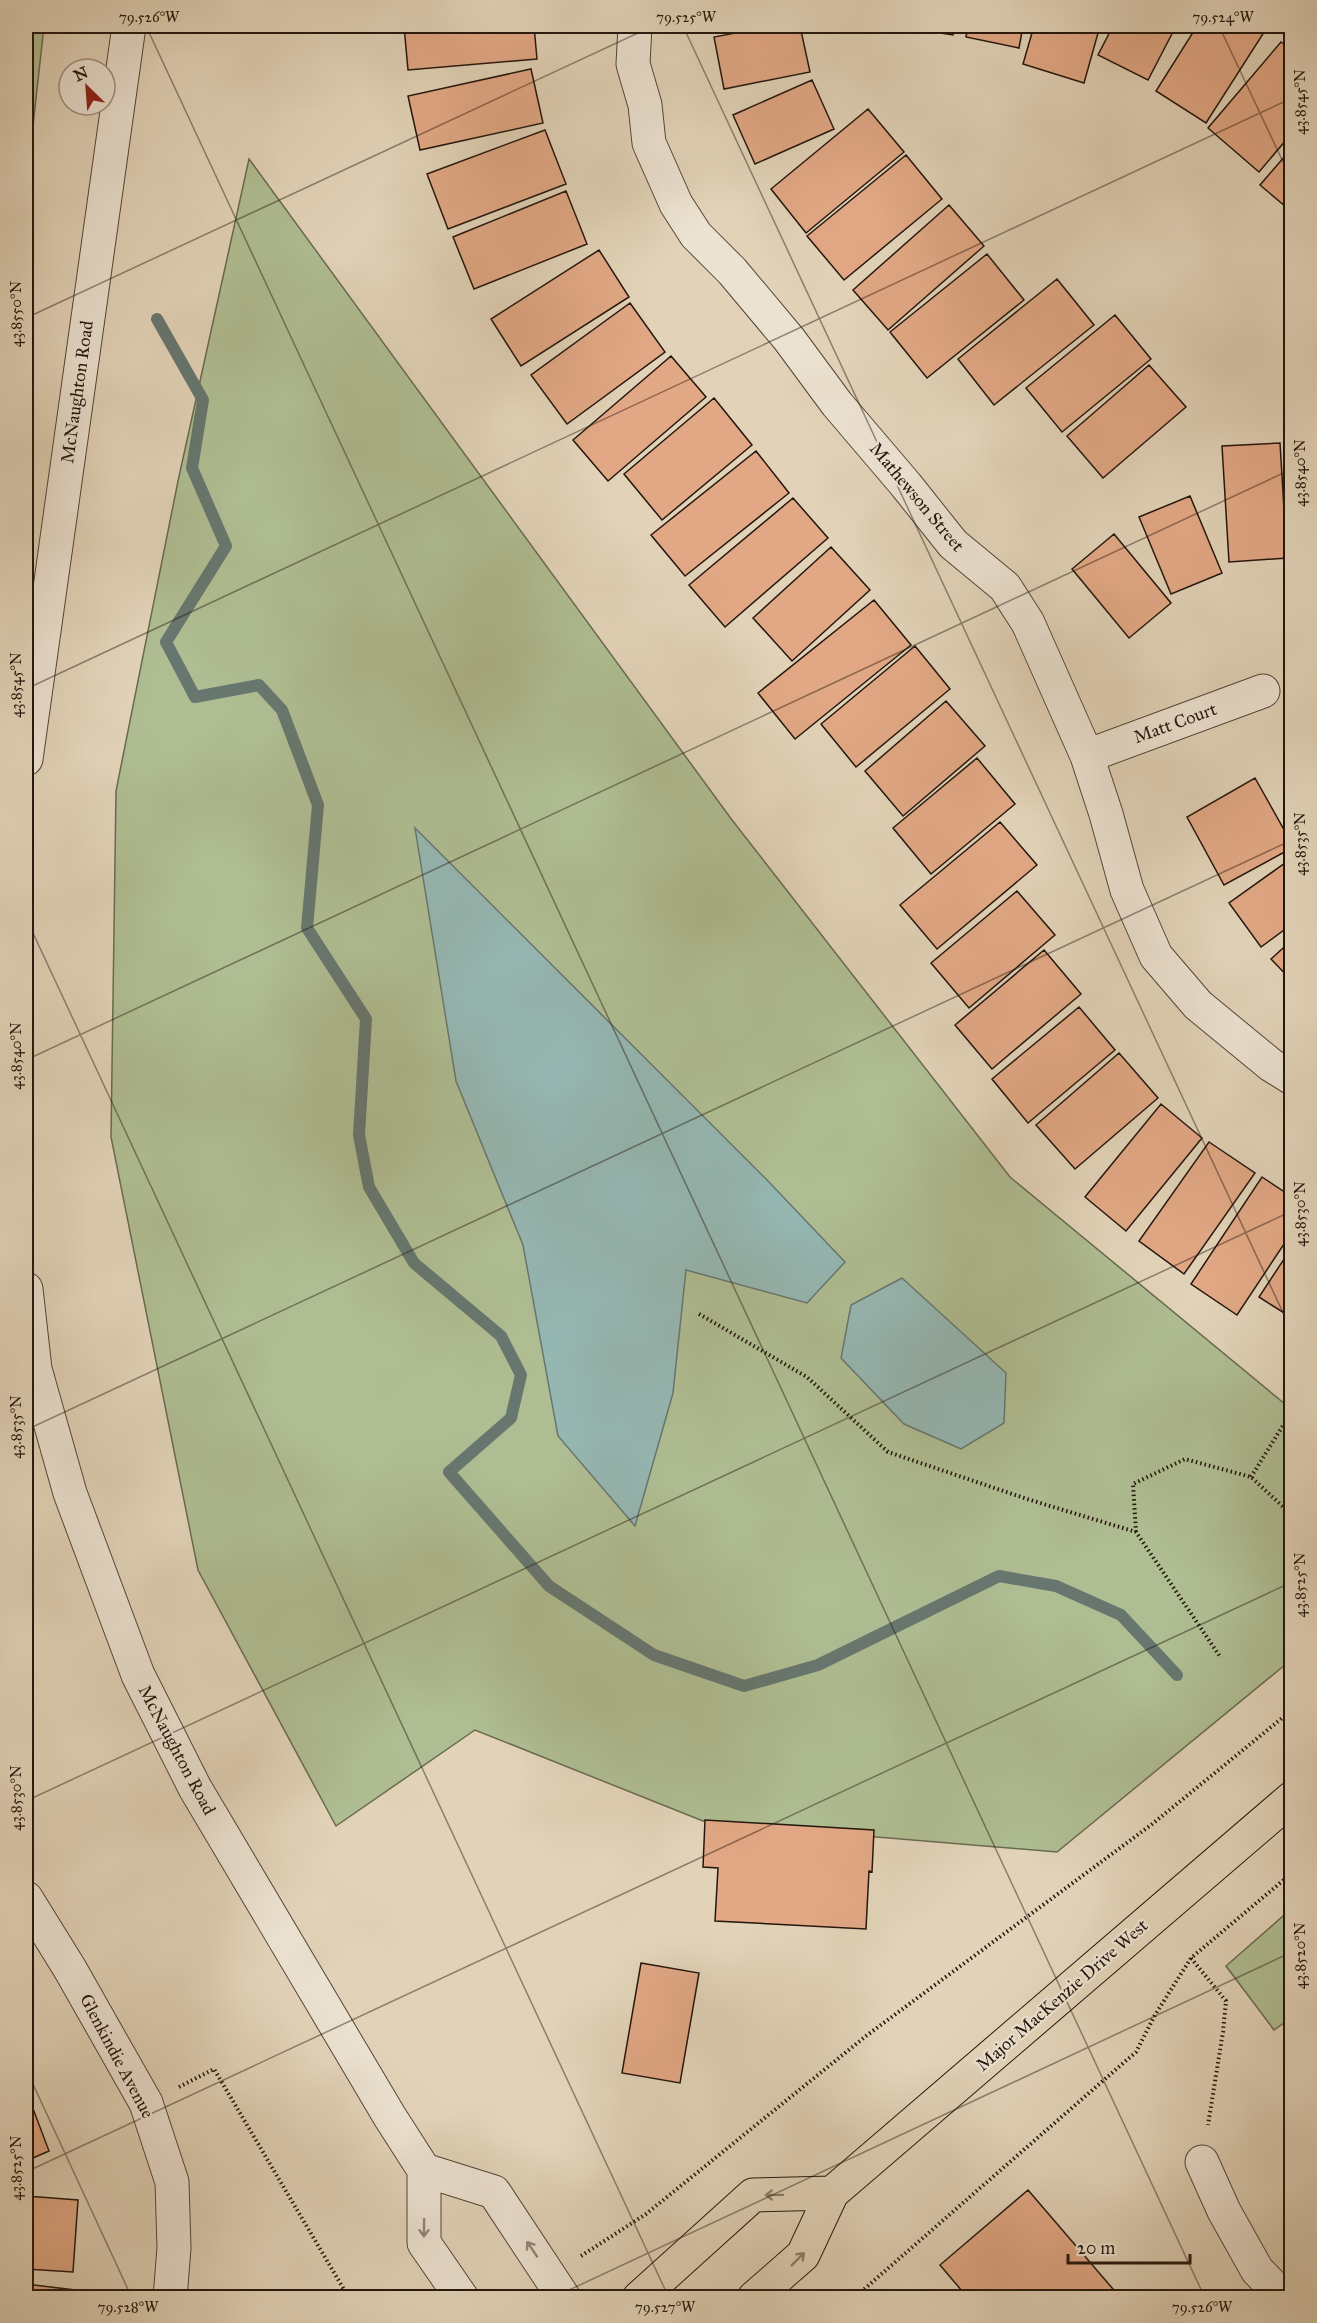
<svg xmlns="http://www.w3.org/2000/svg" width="1317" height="2323" font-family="'IM FELL Great Primer',serif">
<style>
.green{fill:#afbd92;stroke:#696a50;stroke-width:1.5}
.water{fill:#95b7b2;stroke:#677770;stroke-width:1.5}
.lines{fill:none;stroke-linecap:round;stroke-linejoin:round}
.stream{stroke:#677770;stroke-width:12}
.building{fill:#e2a885;stroke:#23160d;stroke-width:1.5}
.minor-casing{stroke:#534538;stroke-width:35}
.major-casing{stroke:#23160d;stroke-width:35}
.path{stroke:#23160d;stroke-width:4;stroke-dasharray:1.5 3;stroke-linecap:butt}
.minor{stroke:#ece2d1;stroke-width:33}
.major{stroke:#e2d3b8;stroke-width:33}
.oneway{stroke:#8c7e6b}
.oneway2{stroke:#928679}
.ticks{fill:none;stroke:#23160d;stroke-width:1.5;stroke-opacity:0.45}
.labels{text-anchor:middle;stroke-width:4.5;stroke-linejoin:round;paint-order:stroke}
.street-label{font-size:18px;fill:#23160d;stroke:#ece2d1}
.neatline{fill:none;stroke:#23160d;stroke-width:2}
.ticks-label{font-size:15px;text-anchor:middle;fill:#23160d}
</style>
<rect width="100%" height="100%" fill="#e2d3b8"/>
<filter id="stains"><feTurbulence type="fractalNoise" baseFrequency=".00333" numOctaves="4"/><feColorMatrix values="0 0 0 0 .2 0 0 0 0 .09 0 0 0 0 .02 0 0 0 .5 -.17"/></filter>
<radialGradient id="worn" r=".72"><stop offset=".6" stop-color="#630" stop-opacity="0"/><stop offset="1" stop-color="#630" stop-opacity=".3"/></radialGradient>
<path class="green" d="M 26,26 L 44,26 L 26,189 Z
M 249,159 L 732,820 L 1010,1177 L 1291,1409 L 1291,1660 L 1057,1852 L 708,1823 L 475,1730 L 336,1826 L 198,1570 L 111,1137 L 116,791 L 178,481 Z
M 1291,1909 L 1291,2018 L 1274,2030 L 1226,1966 Z"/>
<path class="water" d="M 415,828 L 767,1180 L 845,1262 L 807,1303 L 686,1270 L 673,1393 L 635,1526 L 558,1436 L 523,1245 L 456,1081 Z
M 902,1278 L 1006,1373 L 1004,1423 L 961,1449 L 904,1424 L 841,1358 L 851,1305 Z"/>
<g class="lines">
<path class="stream" d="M 157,319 L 203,400 L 192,468 L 226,546 L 166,642 L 195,697 L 259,685 L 282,710 L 318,805 L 307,928 L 366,1019 L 359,1135 L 369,1187 L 414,1263 L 501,1336 L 521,1375 L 511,1418 L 449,1472 L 549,1586 L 654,1655 L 744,1686 L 818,1665 L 999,1576 L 1056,1586 L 1121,1615 L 1177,1675"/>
</g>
<path class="building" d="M 404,26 L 534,26 L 537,59 L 408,70 Z
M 772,26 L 800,26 L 810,72 L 724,89 L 714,37 Z
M 900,26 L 954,26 L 953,35 L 900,27 Z
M 968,26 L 1023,26 L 1019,48 L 966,37 Z
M 1034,26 L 1100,26 L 1084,83 L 1023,64 Z
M 1113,26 L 1176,26 L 1148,80 L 1098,55 Z
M 1197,26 L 1268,26 L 1206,123 L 1156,91 Z
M 1281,42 L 1292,50 L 1292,133 L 1259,172 L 1208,128 Z
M 531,69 L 543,123 L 420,150 L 408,96 Z
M 812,80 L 834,129 L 755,164 L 733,115 Z
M 868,109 L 904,152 L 806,233 L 771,189 Z
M 545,130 L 566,184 L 448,229 L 427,174 Z
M 1292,148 L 1292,212 L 1260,185 Z
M 906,155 L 942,199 L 844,280 L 807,236 Z
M 566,191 L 587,244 L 474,289 L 453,237 Z
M 949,205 L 984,246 L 888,330 L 853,290 Z
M 599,250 L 629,297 L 521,366 L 491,319 Z
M 987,254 L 1024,300 L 927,378 L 890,332 Z
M 1057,279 L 1094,325 L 994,405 L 958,359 Z
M 630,303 L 665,352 L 567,424 L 531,375 Z
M 1115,315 L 1151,359 L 1062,432 L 1026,388 Z
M 671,356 L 706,397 L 608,481 L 573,440 Z
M 1149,365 L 1186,407 L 1103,478 L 1067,436 Z
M 714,398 L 752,445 L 662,520 L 624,474 Z
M 1280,443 L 1287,558 L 1229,562 L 1222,446 Z
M 756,451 L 789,493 L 685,576 L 651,535 Z
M 1190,496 L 1222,573 L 1171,594 L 1139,517 Z
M 793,498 L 828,538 L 725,627 L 689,585 Z
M 1114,534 L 1171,603 L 1129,638 L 1072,569 Z
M 831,547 L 870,590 L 792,661 L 753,618 Z
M 874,600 L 911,645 L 795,739 L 758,693 Z
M 915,646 L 950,689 L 856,767 L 821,724 Z
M 946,701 L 985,746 L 903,816 L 865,771 Z
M 977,758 L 1015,804 L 931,874 L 893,828 Z
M 1255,778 L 1292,844 L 1292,848 L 1224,885 L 1187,817 Z
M 1000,822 L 1037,865 L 937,949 L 900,905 Z
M 1292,858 L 1292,924 L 1261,947 L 1229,903 Z
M 1017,891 L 1055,935 L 969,1008 L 931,963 Z
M 1292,940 L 1292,981 L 1271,959 Z
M 1044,950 L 1081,994 L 992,1069 L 955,1025 Z
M 1079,1007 L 1115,1050 L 1028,1123 L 992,1079 Z
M 1119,1053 L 1158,1098 L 1075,1169 L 1036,1125 Z
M 1161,1104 L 1202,1138 L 1126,1231 L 1085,1197 Z
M 1209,1142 L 1255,1173 L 1184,1274 L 1139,1241 Z
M 1262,1177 L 1292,1197 L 1292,1232 L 1237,1315 L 1191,1284 Z
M 1292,1247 L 1292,1318 L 1259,1297 Z
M 705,1820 L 874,1830 L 872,1872 L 869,1871 L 866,1929 L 715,1921 L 718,1868 L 703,1867 Z
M 641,1963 L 699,1973 L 680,2083 L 622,2073 Z
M 26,2090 L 49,2151 L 26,2161 Z
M 1028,2190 L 1119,2296 L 1118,2298 L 968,2298 L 940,2265 Z
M 26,2196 L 78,2200 L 73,2272 L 26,2269 Z
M 26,2284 L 75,2290 L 74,2298 L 26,2298 Z"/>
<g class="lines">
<defs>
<path id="minor" d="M 635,26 L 633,64 L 645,105 L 649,143 L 676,204 L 696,235 L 732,271 L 789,339 L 837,404 L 906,485 L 953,544 L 1005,587 L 1028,623 L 1087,756 L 1106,814 L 1127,890 L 1156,956 L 1198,1005 L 1271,1065 L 1292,1078
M 1087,756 L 1263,691
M 26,759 L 129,26
M 26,1289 L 35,1369 L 70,1493 L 138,1675 L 195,1788 L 390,2117 L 424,2170 L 424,2243 L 462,2298
M 26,1898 L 70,1969 L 146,2103 L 172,2182 L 174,2248 L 170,2298
M 1202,2162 L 1224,2211 L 1257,2270 L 1284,2298
M 424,2170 L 494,2192 L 564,2298"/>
<path id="major" d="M 639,2298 L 753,2195 L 832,2193
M 754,2298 L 803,2255 L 832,2193 L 1292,1798"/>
</defs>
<use href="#minor" class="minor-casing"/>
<use href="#major" class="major-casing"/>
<path class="path" d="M 699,1314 L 807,1377 L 888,1452 L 1027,1499 L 1136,1532 L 1221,1658
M 1251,1477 L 1292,1411
M 1136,1532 L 1133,1484 L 1185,1459 L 1251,1477 L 1292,1515
M 1191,1958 L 1226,2001 L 1223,2032 L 1208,2125
M 179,2087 L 214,2069 L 349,2298
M 581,2256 L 646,2214 L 866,2036 L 1151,1825 L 1292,1710
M 854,2298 L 1136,2052 L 1155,2015 L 1191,1958 L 1292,1873"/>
<use href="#minor" class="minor"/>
<use href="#major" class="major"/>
</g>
<defs><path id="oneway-shaft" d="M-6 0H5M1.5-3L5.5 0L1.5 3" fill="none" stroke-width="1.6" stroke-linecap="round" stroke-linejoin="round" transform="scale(1.5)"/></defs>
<g class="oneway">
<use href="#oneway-shaft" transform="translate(774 2195) rotate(179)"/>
<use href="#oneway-shaft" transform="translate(798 2259) rotate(-45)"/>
</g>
<g class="oneway2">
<use href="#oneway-shaft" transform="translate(424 2228) rotate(91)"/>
<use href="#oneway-shaft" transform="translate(532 2249) rotate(-124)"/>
</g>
<path class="ticks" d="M 146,26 L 1205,2298M 683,26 L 1292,1332M 1219,26 L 1292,181M 26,318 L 653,26M 26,689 L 1292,98M 26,918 L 669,2298M 26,1060 L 1292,469M 26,1430 L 1292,840M 26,1801 L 1292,1211M 26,2069 L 132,2298M 26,2172 L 1292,1582M 552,2298 L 1292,1952"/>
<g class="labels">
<g class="street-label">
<text transform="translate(77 392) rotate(-82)" y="6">McNaughton Road</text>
<text transform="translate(917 497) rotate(50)" y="6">Mathewson Street</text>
<text transform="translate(1175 723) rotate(-20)" y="6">Matt Court</text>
<text transform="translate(177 1750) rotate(62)" y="6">McNaughton Road</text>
<text transform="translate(1062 1995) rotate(-41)" y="6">Major MacKenzie Drive West</text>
<text transform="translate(117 2056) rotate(62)" y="6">Glenkindie Avenue</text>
</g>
</g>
<rect width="1317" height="2323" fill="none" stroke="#e2d3b8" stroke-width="66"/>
<g transform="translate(87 87) rotate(335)"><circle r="28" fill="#ece2d1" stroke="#9c9083" stroke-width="1.5"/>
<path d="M0-4.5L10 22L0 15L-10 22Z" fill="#8f2418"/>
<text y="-9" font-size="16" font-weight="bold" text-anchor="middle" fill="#23160d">N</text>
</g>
<path d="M1068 2254v9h122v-9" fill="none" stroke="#23160d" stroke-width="3"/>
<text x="1077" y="2254" font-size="18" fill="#23160d" stroke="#ece2d1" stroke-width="4.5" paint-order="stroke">20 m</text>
<rect x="33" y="33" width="1251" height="2257" class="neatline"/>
<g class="ticks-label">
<text x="149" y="22">79.526°W</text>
<text x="686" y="22">79.525°W</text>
<text x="1223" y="22">79.524°W</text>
<text transform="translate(1300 102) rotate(-90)" y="5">43.8545°N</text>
<text transform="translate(16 314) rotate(-90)" y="5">43.8550°N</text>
<text transform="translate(1300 473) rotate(-90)" y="5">43.8540°N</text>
<text transform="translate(16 685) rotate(-90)" y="5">43.8545°N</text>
<text transform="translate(1300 844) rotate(-90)" y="5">43.8535°N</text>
<text transform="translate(16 1056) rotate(-90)" y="5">43.8540°N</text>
<text transform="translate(1300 1214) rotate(-90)" y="5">43.8530°N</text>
<text transform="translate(16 1427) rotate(-90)" y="5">43.8535°N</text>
<text transform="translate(1300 1585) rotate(-90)" y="5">43.8525°N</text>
<text transform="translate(16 1798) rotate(-90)" y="5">43.8530°N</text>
<text transform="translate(1300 1956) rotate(-90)" y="5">43.8520°N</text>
<text transform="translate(16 2168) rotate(-90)" y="5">43.8525°N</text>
<text x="128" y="2312">79.528°W</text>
<text x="665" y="2312">79.527°W</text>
<text x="1202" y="2312">79.526°W</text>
</g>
<rect width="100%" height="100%" filter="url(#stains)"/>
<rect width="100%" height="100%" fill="url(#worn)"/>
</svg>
